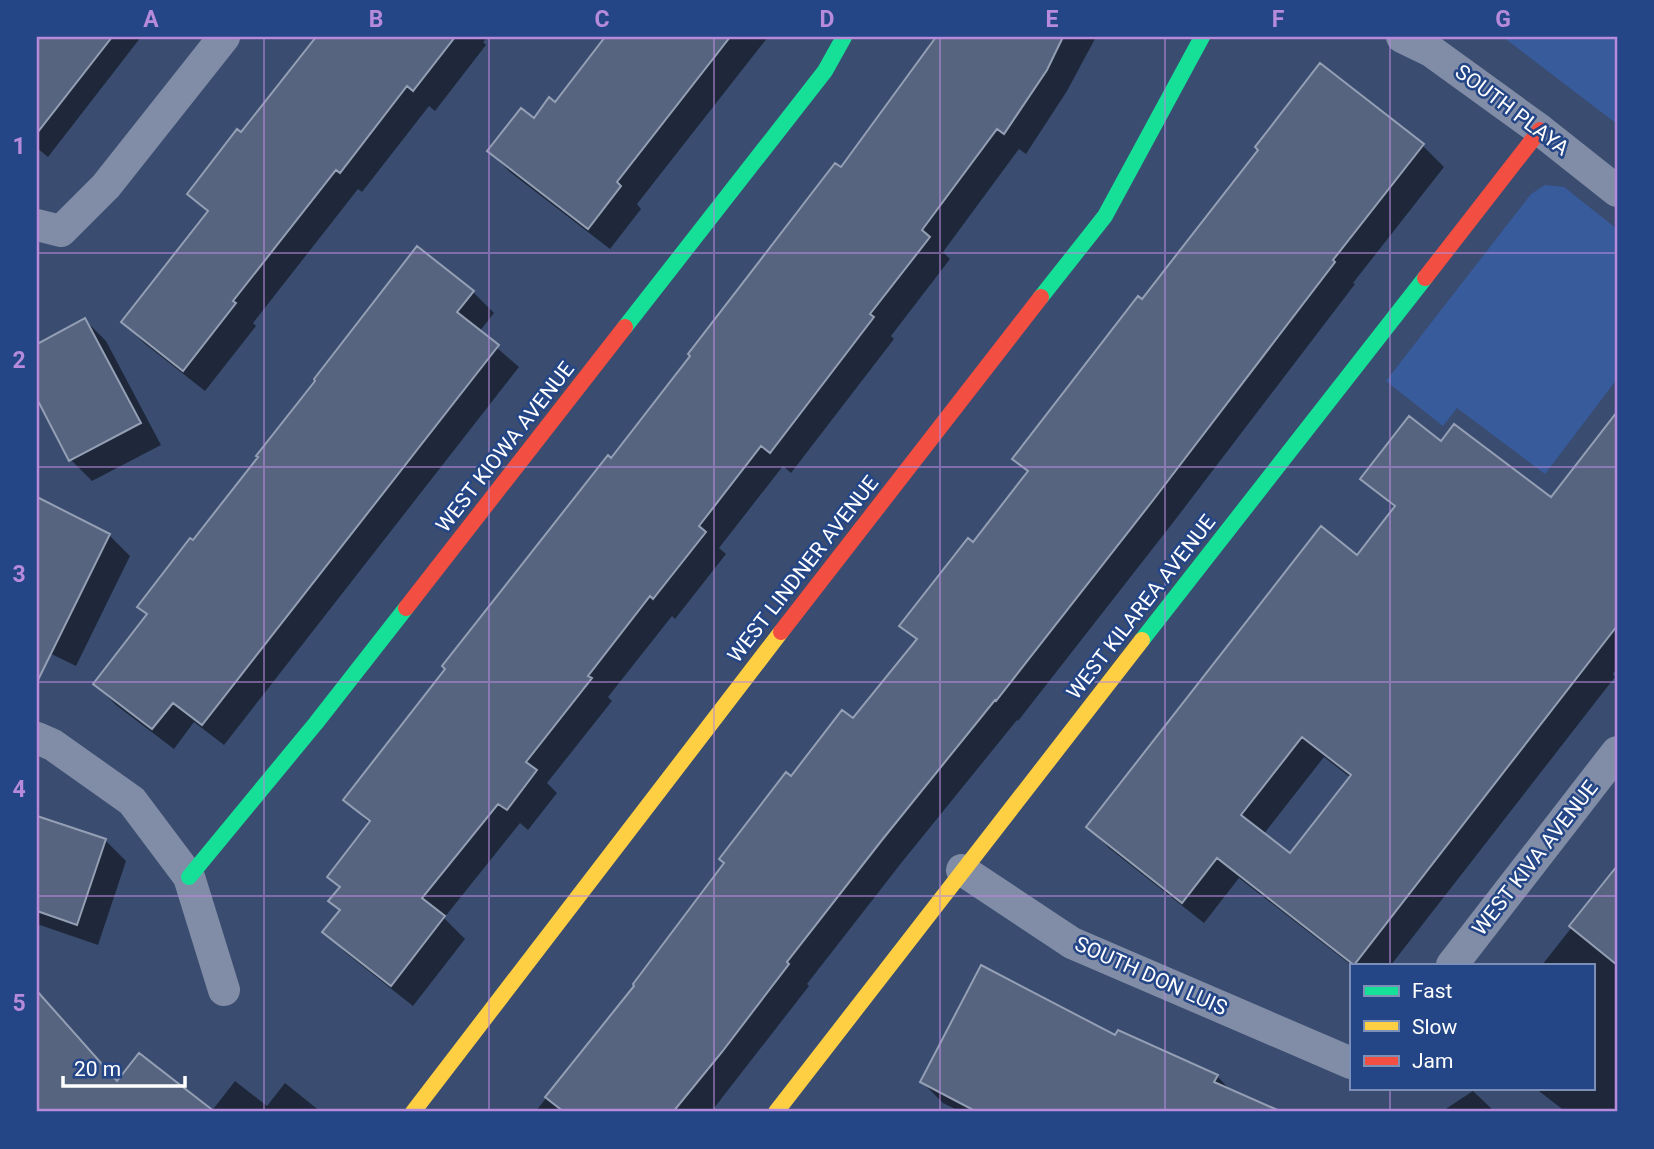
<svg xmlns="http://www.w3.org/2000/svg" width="1654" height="1149" font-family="Roboto,sans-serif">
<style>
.green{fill:#385b9c}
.shadow{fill:#0007;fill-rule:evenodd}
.building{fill:#566480;stroke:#949fb4;stroke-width:2;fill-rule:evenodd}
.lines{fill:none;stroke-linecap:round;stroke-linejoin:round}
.street{stroke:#818da6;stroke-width:32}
.fast{stroke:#16e098;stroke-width:16}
.slow{stroke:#ffcf43;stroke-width:16}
.jam{stroke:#f24e42;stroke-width:16}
.grid{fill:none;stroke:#b68bdc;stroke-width:2;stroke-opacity:0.55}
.labels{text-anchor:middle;stroke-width:5;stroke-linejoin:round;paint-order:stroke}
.street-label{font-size:21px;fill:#fff;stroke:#244586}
.neatline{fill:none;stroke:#b68bdc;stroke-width:2.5}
.grid-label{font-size:23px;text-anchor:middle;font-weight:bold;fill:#b68bdc}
</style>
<rect width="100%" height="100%" fill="#3a4c70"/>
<path class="green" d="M 1503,37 L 1617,37 L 1617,124 Z
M 1545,185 L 1564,187 L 1617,229 L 1617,379 L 1545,474 L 1457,408 L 1443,426 L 1386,381 L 1531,194 Z"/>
<path class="shadow" d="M 37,37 L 141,37 L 48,157 L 37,148 Z
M 316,37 L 488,37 L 483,42 L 486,45 L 435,111 L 429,106 L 362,192 L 358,189 L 253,323 L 256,326 L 205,391 L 144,343 L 123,322 L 208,213 L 189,194 L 241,135 Z
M 608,37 L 768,37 L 637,204 L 641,209 L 610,249 L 510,172 L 489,151 L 555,104 Z
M 935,37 L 1096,37 L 1067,91 L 1026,154 L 1019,149 L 943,252 L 950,259 L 891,336 L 894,339 L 791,473 L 783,466 L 719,548 L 726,554 L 675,619 L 672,616 L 608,697 L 612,701 L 547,783 L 557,793 L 528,830 L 520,823 L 444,918 L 465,939 L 413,1006 L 346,953 L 324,932 L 341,911 L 331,901 L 341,888 L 329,877 L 370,824 L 346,800 L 841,170 L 930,48 L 928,46 Z
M 1423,146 L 1444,167 L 1353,283 L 1355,284 L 1175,520 L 1018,721 L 1017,720 L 902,862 L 807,984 L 809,986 L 711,1112 L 535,1112 L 636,986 L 791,778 L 853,721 L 918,641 L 902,625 L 973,544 L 1029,473 L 1015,459 L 1142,302 Z
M 473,292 L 494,313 L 479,332 L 519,367 L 224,745 L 194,722 L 174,749 L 116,705 L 95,684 L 148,615 L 139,606 L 193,543 Z
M 85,320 L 106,341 L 161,445 L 92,481 L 71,460 L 37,395 L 37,346 Z
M 1617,414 L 1617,668 L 1613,674 L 1615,677 L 1391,965 L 1351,965 L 1239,878 L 1204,923 L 1109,848 L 1088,827 L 1358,557 L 1396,509 L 1363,479 L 1442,443 L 1551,500 ZM 1324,757 L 1351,778 L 1290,856 L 1263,835 Z
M 37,499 L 109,535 L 130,556 L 76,666 L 37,647 Z
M 37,817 L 105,840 L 126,861 L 98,945 L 37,924 Z
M 1617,870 L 1617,1112 L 1566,1112 L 1535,1088 L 1593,1088 L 1593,965 L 1542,965 Z
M 43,1000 L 119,1083 L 211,1112 L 235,1081 L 267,1106 L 285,1083 L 321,1112 L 47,1112 L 37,1101 L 37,1006 Z
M 1116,1037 L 1217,1076 L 1232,1092 L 1278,1112 L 961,1112 L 943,1103 L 922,1082 Z
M 1473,1091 L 1495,1112 L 1441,1112 Z"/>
<path class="building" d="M 37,37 L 112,37 L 37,133 Z
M 316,37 L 455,37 L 413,91 L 407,86 L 340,173 L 336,170 L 233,301 L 236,303 L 183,371 L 121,322 L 208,211 L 187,194 L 237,129 L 241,132 Z
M 605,37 L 730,37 L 617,182 L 621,186 L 588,229 L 487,151 L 521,108 L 534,118 L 549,97 L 555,102 Z
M 936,37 L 1063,37 L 1047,70 L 1004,134 L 997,129 L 922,230 L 930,237 L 870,314 L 874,317 L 770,453 L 761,446 L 699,526 L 706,532 L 653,599 L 650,596 L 588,676 L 592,678 L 526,762 L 537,770 L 507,810 L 498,804 L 422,898 L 445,916 L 391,986 L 322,932 L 340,910 L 328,901 L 340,887 L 327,877 L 370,821 L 343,800 L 445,669 L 442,666 L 608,455 L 611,458 L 690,356 L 688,354 L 835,163 L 841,167 Z
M 1320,63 L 1424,144 L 1333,260 L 1335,262 L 1154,499 L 996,701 L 995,700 L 882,840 L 787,962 L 789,964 L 722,1052 L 673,1112 L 564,1112 L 545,1097 L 634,986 L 633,984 L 724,863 L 719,859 L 786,772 L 791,776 L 842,710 L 853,718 L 917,639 L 899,626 L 968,538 L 973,542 L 1028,471 L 1012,459 L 1138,296 L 1142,299 L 1258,150 L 1255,147 Z
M 417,246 L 474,291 L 457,312 L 499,345 L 202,725 L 173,703 L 152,729 L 93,684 L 147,614 L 137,607 L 190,538 L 193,540 L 258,457 L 256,456 L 315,381 L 314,379 Z
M 85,318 L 141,423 L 69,461 L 37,399 L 37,344 Z
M 1617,412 L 1617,626 L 1354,965 L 1217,858 L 1182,903 L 1086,827 L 1321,526 L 1357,555 L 1395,506 L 1360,479 L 1409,416 L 1441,441 L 1454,424 L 1551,497 ZM 1302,737 L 1351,775 L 1290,853 L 1241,815 Z
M 37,497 L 110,534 L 37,682 Z
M 37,816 L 106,839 L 77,925 L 37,911 Z
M 1617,866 L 1617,965 L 1569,926 Z
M 981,965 L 1115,1035 L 1118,1030 L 1218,1075 L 1214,1082 L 1282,1112 L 977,1112 L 920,1082 Z
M 37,991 L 117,1081 L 139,1053 L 215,1112 L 37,1112 Z"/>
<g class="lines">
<path class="street" d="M 1402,37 L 1431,51 L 1540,130 L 1617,191
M 37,225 L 61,231 L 106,186 L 224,37
M 37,738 L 53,745 L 132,801 L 189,877 L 224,990
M 962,870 L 1072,943 L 1351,1063
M 1452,965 L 1617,752"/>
<path class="fast" d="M 1041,297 L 1105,216 L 1202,37
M 625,327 L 825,71 L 844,37
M 1142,640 L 1425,278
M 189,877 L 316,723 L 406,608"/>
<path class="slow" d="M 413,1112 L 781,632
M 776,1112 L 1142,640"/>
<path class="jam" d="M 1425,278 L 1540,130
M 406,608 L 625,327
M 781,632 L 1041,297"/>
</g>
<path class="grid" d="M 264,37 L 264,1112M 489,37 L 489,1112M 714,37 L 714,1112M 940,37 L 940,1112M 1165,37 L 1165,1112M 1390,37 L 1390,965M 37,253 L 1617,253M 37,467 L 1617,467M 37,682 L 1617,682M 37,896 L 1617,896M 1390,1088 L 1390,1112"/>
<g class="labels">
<g class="street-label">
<text transform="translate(1512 110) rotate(37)" y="7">SOUTH PLAYA</text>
<text transform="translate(505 447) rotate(-52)" y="7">WEST KIOWA AVENUE</text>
<text transform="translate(803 569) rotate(-52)" y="7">WEST LINDNER AVENUE</text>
<text transform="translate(1141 607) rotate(-52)" y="7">WEST KILAREA AVENUE</text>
<text transform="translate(1535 858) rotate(-52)" y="7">WEST KIVA AVENUE</text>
<text transform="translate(1151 976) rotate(24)" y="7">SOUTH DON LUIS</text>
</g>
</g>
<rect width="1654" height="1149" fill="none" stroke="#244586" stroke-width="77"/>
<rect x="1350" y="964" width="245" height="126" fill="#244586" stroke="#7c8fb6" stroke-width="2"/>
<rect x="1364" y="986" width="35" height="10" fill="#16e098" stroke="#7c8fb6" stroke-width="2"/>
<text x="1412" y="998" font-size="21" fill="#ffffff">Fast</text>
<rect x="1364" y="1021" width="35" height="10" fill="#ffcf43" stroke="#7c8fb6" stroke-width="2"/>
<text x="1412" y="1034" font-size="21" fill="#ffffff">Slow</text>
<rect x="1364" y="1056" width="35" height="10" fill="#f24e42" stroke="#7c8fb6" stroke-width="2"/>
<text x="1412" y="1068" font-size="21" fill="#ffffff">Jam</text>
<path d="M63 1076v10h122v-10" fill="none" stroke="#ffffff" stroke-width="3.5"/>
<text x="74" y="1076" font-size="21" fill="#ffffff" stroke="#244586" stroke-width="5" paint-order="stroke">20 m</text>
<rect x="38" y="38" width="1578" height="1072" class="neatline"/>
<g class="grid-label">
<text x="151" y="27">A</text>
<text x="376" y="27">B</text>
<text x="602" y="27">C</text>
<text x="827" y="27">D</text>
<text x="1052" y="27">E</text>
<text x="1278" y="27">F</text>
<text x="1503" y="27">G</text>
<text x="19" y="154">1</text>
<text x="19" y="368">2</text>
<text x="19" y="582">3</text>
<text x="19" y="797">4</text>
<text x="19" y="1011">5</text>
</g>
</svg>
